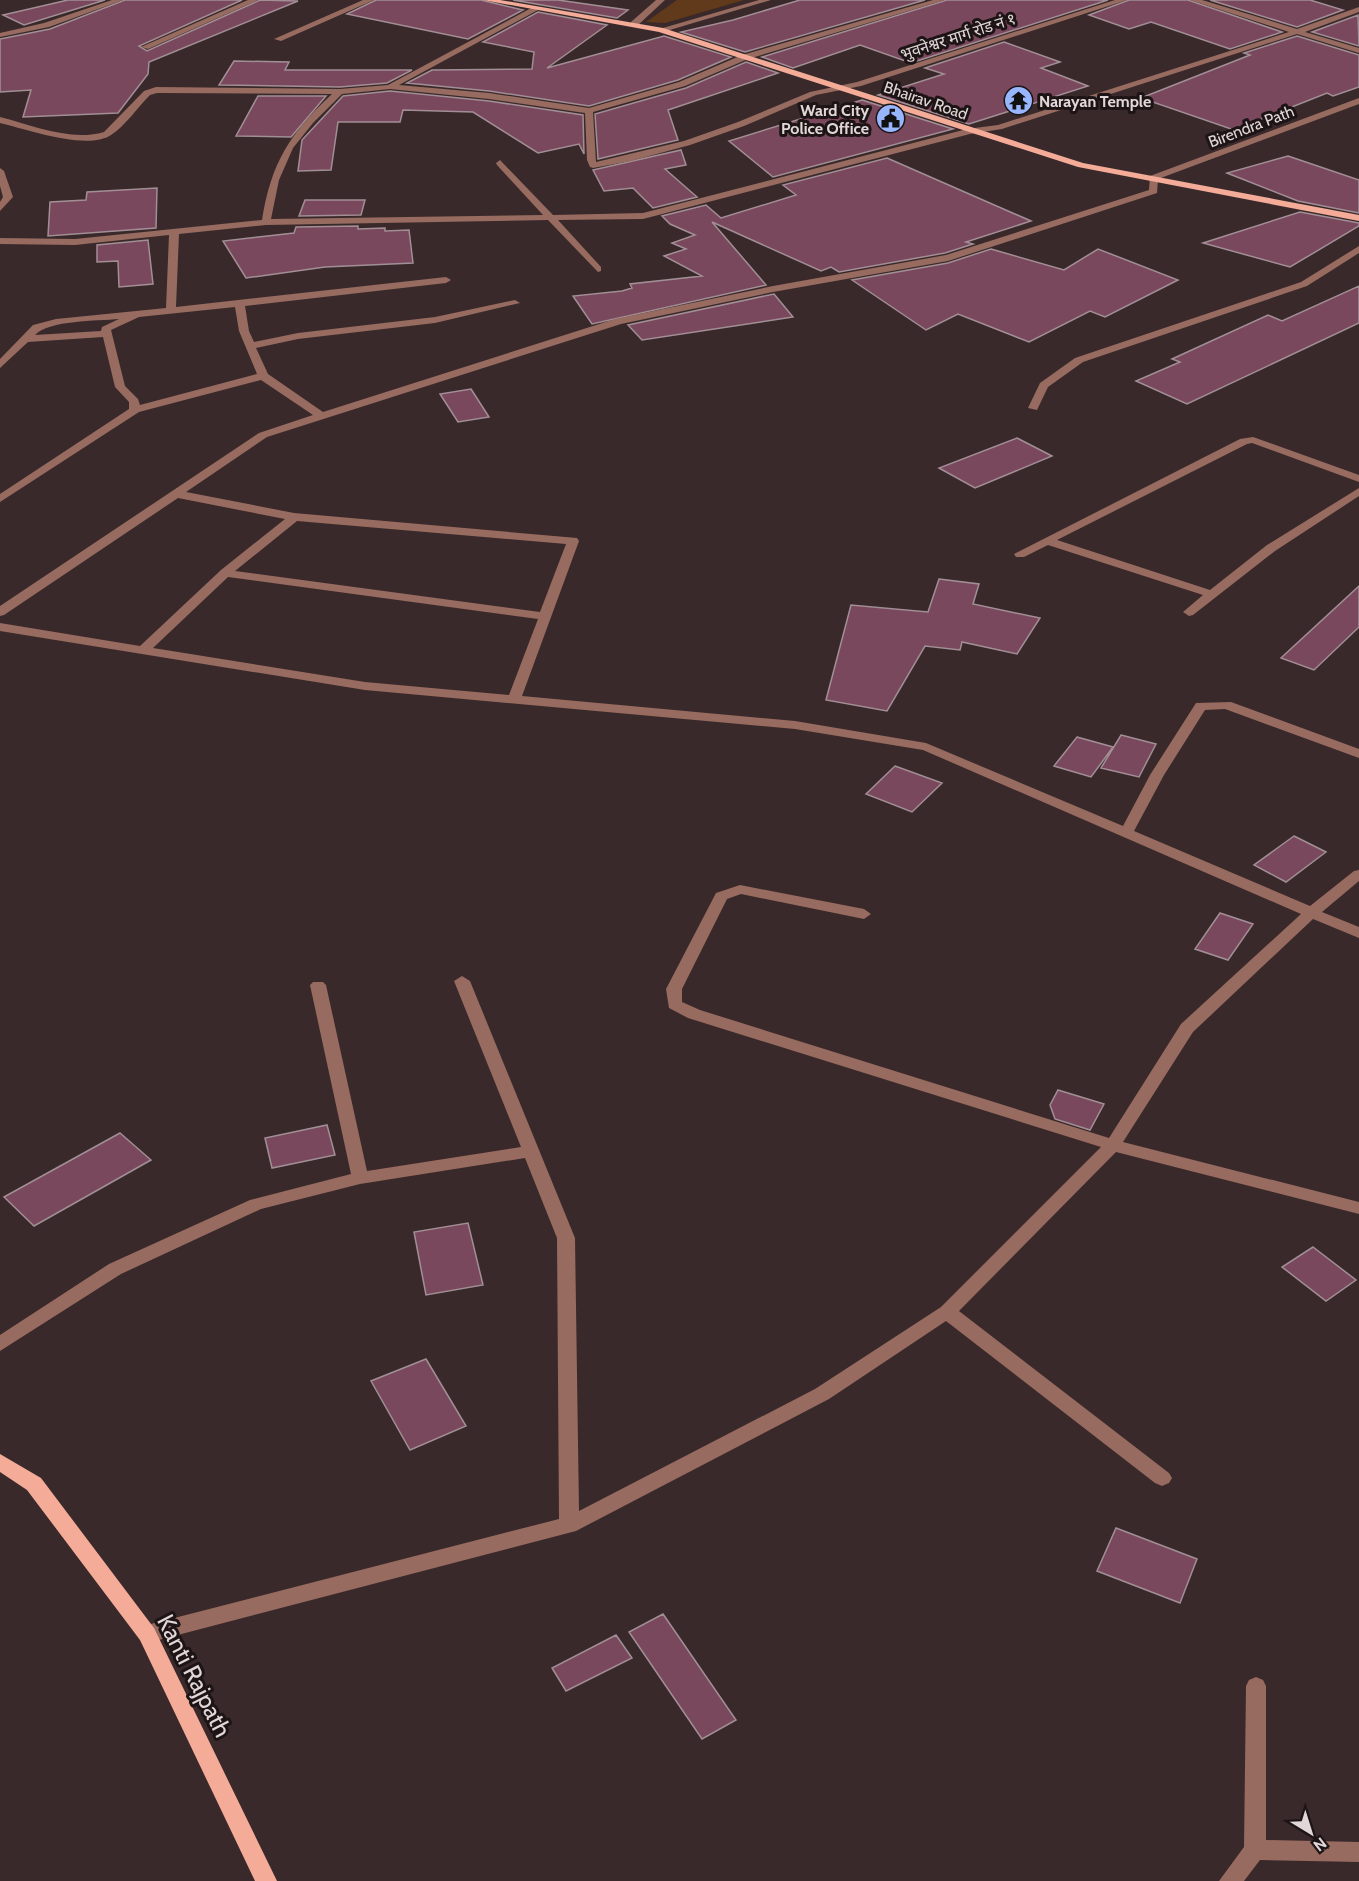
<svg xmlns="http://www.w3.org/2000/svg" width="1359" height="1881" font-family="Cabin,'Noto Sans Devanagari',sans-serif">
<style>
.green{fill:#603a1a}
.building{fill:#79485d;stroke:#a28f96;stroke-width:1.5}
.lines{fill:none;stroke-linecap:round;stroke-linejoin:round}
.minor{fill:#976b5f;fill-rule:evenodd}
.major{fill:#f4ac98;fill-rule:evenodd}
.labels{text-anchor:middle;stroke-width:6;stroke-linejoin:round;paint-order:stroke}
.far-street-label{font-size:16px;fill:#e2d7d8;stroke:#1c1415}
.far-poi-label{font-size:16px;font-weight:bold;fill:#e2d7d8;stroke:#1c1415;text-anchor:start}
.near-street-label{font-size:24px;fill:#e2d7d8;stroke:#1c1415}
</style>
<rect width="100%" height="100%" fill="#3a292a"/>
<path class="green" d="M 677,0 L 744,0 L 665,23 L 646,22 Z"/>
<path class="building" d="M 68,0 L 105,0 L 24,25 L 3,15 Z
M 125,0 L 242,0 L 139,46 L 147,51 L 260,0 L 298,1 L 149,62 L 148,74 L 118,113 L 23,117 L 31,90 L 0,92 L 0,39 L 50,29 Z
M 376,0 L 481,0 L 523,10 L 468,39 L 347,14 Z
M 513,0 L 558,0 L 628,10 L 617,18 Z
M 800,0 L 925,0 L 745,52 L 681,32 L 733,20 Z
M 947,0 L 1108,0 L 911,63 L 860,45 L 793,68 L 762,57 Z
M 1129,0 L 1188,0 L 1282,32 L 1230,49 L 1151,22 L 1129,29 L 1089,15 Z
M 1210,0 L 1310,0 L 1343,10 L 1297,27 Z
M 538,12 L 607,25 L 547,68 L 664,36 L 731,57 L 678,80 L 589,106 L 489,91 L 407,83 L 432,70 L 532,69 L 534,52 L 483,42 Z
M 1358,15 L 1359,46 L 1312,32 Z
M 1297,36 L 1359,55 L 1359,87 L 1333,96 L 1327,93 L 1234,130 L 1141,98 L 1250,55 L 1244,53 Z
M 1004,42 L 1060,62 L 1041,68 L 1088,86 L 969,124 L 878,95 L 944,74 L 925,68 Z
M 234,61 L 289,62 L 285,70 L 412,70 L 387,83 L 340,87 L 219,85 Z
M 746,62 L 778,73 L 668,110 L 678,140 L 598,159 L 595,114 L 686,88 Z
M 390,91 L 489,101 L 583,115 L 584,154 L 579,144 L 538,153 L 473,112 L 403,110 L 400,122 L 338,122 L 331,170 L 298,171 L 302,140 L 343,96 Z
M 258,96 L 326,96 L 291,137 L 236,136 Z
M 862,100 L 953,129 L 773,177 L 729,141 Z
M 681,150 L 686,165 L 665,169 L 697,197 L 653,208 L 633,188 L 604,191 L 593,170 Z
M 1288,156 L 1359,180 L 1359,213 L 1298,201 L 1227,173 Z
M 887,158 L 1031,221 L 966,242 L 973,244 L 945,253 L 839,272 L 831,267 L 821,271 L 712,222 L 766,285 L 592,324 L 573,296 L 622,291 L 632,288 L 630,284 L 702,276 L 664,256 L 686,249 L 672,243 L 695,235 L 670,224 L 662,216 L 706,205 L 721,218 L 796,195 L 783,185 Z
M 157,188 L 156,228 L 48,236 L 50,202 L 86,200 L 87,192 Z
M 305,200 L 365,200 L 361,215 L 299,216 Z
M 1300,212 L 1359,223 L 1359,226 L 1290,267 L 1203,243 Z
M 358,226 L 358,229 L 385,228 L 385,231 L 409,230 L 413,263 L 325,267 L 246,278 L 223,241 L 294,233 L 296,227 Z
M 148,240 L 153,284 L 119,287 L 118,261 L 97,262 L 97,245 Z
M 991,249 L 1064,270 L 1098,249 L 1178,280 L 1105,317 L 1090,311 L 1029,342 L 958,314 L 926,330 L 852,280 L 948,263 Z
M 1359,286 L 1359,323 L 1187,404 L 1136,381 L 1180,362 L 1172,359 L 1268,315 L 1282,321 Z
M 774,294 L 793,317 L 642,340 L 628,325 Z
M 471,389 L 489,417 L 458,422 L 440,394 Z
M 1017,438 L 1052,456 L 975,488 L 939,468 Z
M 939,579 L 979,584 L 973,604 L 1040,618 L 1017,654 L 962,642 L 960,650 L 925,646 L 887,711 L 826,700 L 851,605 L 928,612 Z
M 1359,586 L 1359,627 L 1314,670 L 1281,658 Z
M 1121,735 L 1156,744 L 1139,777 L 1101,768 Z
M 1077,737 L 1113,747 L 1091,777 L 1054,766 Z
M 895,766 L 942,783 L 912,812 L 866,794 Z
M 1294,836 L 1326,852 L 1286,882 L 1254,865 Z
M 1220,913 L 1253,924 L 1228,960 L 1195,949 Z
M 1058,1090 L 1104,1104 L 1090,1130 L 1055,1119 L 1050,1105 Z
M 327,1125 L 335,1155 L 272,1168 L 265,1138 Z
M 120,1133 L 151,1160 L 34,1226 L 4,1197 Z
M 468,1223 L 483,1285 L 426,1295 L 414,1232 Z
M 1313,1247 L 1356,1280 L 1326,1301 L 1282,1267 Z
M 426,1359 L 466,1426 L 410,1450 L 371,1381 Z
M 1116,1528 L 1197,1559 L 1180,1603 L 1097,1571 Z
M 663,1614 L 736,1720 L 702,1739 L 629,1632 Z
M 616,1635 L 632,1658 L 566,1691 L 552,1668 Z"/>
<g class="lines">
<path class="minor" d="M 112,0 L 123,0 L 49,27 L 0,37 L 0,33 L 44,23 Z
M 248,0 L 258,0 L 148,49 L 141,47 Z
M 363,0 L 374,0 L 281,41 L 274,39 Z
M 656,0 L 665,0 L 637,26 L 631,26 L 631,22 Z
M 759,0 L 771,0 L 663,32 L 656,30 Z
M 933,0 L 945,0 L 748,59 L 685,86 L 593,112 L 596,162 L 684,141 L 738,122 L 810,92 L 857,82 L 1115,0 L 1127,0 L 861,86 L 816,95 L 744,126 L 690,145 L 631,161 L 593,168 L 590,167 L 587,160 L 585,113 L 489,99 L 390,89 L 342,94 L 313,123 L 293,148 L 279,180 L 271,219 L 543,215 L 497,165 L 496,163 L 500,160 L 553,215 L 643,213 L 967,129 L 998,125 L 1289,32 L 1190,0 L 1202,0 L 1297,29 L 1359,7 L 1359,12 L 1305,32 L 1359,48 L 1359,53 L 1297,34 L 1002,129 L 970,134 L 643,219 L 558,220 L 601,267 L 601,271 L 598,272 L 548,220 L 266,225 L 179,234 L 176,307 L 446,277 L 451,280 L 446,283 L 245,306 L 249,331 L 254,342 L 298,333 L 435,317 L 515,300 L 520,303 L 435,323 L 298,339 L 256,348 L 268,374 L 323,412 L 615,319 L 773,286 L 946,255 L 1149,190 L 1150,176 L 1359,98 L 1359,104 L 1158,179 L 1157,193 L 948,261 L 773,292 L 621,324 L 267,437 L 186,492 L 294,513 L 577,538 L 579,541 L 522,696 L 795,721 L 926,743 L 1123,826 L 1150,775 L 1196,703 L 1231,702 L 1359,749 L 1359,758 L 1225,709 L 1205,710 L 1164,775 L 1134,831 L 1310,906 L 1354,871 L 1359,870 L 1359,881 L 1322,912 L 1359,927 L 1359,938 L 1313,919 L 1193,1032 L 1123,1142 L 1359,1202 L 1359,1214 L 1116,1152 L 959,1311 L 1169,1473 L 1172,1478 L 1169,1483 L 1162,1486 L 1155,1483 L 946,1321 L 829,1399 L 576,1531 L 147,1643 L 140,1640 L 137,1634 L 140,1628 L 147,1625 L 559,1519 L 557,1238 L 525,1158 L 360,1184 L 261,1209 L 121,1274 L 0,1351 L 0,1335 L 109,1264 L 250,1200 L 351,1174 L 310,985 L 313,982 L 323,982 L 326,985 L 367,1171 L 521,1147 L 454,981 L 462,976 L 470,981 L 575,1238 L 579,1511 L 815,1389 L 941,1307 L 1101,1147 L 688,1018 L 669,1008 L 666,989 L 716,893 L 740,885 L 864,909 L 871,914 L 864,919 L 741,894 L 727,899 L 682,989 L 682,1002 L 700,1010 L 1109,1138 L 1181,1024 L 1301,914 L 923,750 L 795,729 L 365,690 L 0,631 L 0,623 L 140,646 L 221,570 L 285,519 L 178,498 L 4,615 L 0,616 L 0,606 L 259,433 L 313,415 L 261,380 L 139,412 L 0,502 L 0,494 L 129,409 L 129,402 L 115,387 L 103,337 L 28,342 L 0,368 L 0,359 L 33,325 L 56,319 L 166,308 L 169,235 L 75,245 L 0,244 L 0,238 L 75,239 L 262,220 C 271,163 290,133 332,94 L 157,93 L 150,95 C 138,107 125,126 111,135 C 87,151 26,129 0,123 L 0,117 C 32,125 71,142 104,132 L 144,91 L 156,87 L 340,89 L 388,85 L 535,6 L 538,10 L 399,85 L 489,93 L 589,108 L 679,82 L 742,55 ZM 235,307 L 239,331 L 257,374 L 140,405 L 138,399 L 125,386 L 111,330 L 139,317 ZM 119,319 L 102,327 L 101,331 L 35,335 C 50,320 96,321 119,319 ZM 297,521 L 566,544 L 540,612 L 235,571 ZM 228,577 L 538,619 L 509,695 L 365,682 L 153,648 Z
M 0,168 L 4,171 L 13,197 L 0,211 L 0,202 L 3,197 L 0,186 Z
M 1359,246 L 1359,253 L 1307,286 L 1083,362 L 1048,387 L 1037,410 L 1028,408 L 1040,383 L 1075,358 L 1301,282 Z
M 1253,437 L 1359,475 L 1359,482 L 1252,443 L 1247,444 L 1057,540 L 1210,590 L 1267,545 L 1359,488 L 1359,496 L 1275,551 L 1193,615 L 1189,616 L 1183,612 L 1203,595 L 1048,545 L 1024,557 L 1016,557 L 1014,554 L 1240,439 Z
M 1256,1677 L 1263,1680 L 1266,1686 L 1266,1840 L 1359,1842 L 1359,1862 L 1260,1860 L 1244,1881 L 1219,1881 L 1244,1847 L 1246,1686 L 1249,1680 Z"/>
<path class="major" d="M 483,0 L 500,0 L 663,28 L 1083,163 L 1359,215 L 1359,221 L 1078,167 L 659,32 Z
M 0,1454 L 41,1478 L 154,1628 L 277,1881 L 255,1881 L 140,1640 L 27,1490 L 0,1472 Z"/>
</g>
<defs>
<symbol id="temple-disc" viewBox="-11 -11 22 22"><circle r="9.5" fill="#97b6fd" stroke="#1c1415"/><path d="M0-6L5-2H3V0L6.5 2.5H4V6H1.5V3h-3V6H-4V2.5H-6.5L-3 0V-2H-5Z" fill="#111"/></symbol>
<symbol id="civic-disc" viewBox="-11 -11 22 22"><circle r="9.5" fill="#97b6fd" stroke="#1c1415"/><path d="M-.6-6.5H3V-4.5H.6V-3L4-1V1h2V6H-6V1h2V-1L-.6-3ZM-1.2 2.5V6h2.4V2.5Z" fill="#111"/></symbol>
</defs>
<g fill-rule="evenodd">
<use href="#temple-disc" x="1002" y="84" width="33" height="33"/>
<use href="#civic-disc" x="874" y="102" width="33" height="33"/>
</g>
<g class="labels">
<g class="far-street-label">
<text transform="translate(958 36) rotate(-18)" y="6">भुवनेश्वर मार्ग रोड नं १</text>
<text transform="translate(926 100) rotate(19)" y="6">Bhairav Road</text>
<text transform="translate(1251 126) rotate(-21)" y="6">Birendra Path</text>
</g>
<g class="far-poi-label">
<text x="1039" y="107">Narayan Temple</text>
<text x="869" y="116" text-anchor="end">Ward City<tspan x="869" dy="18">Police Office</tspan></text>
</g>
<g class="near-street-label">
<text transform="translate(194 1676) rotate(63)" y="8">Kanti Rajpath</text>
</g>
</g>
<g transform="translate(1311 1833) rotate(142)" stroke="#1c1415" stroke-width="4.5" paint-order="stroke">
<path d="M0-4.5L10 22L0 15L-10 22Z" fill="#e2d7d8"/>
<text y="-9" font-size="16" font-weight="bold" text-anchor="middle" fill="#e2d7d8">N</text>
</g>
</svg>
